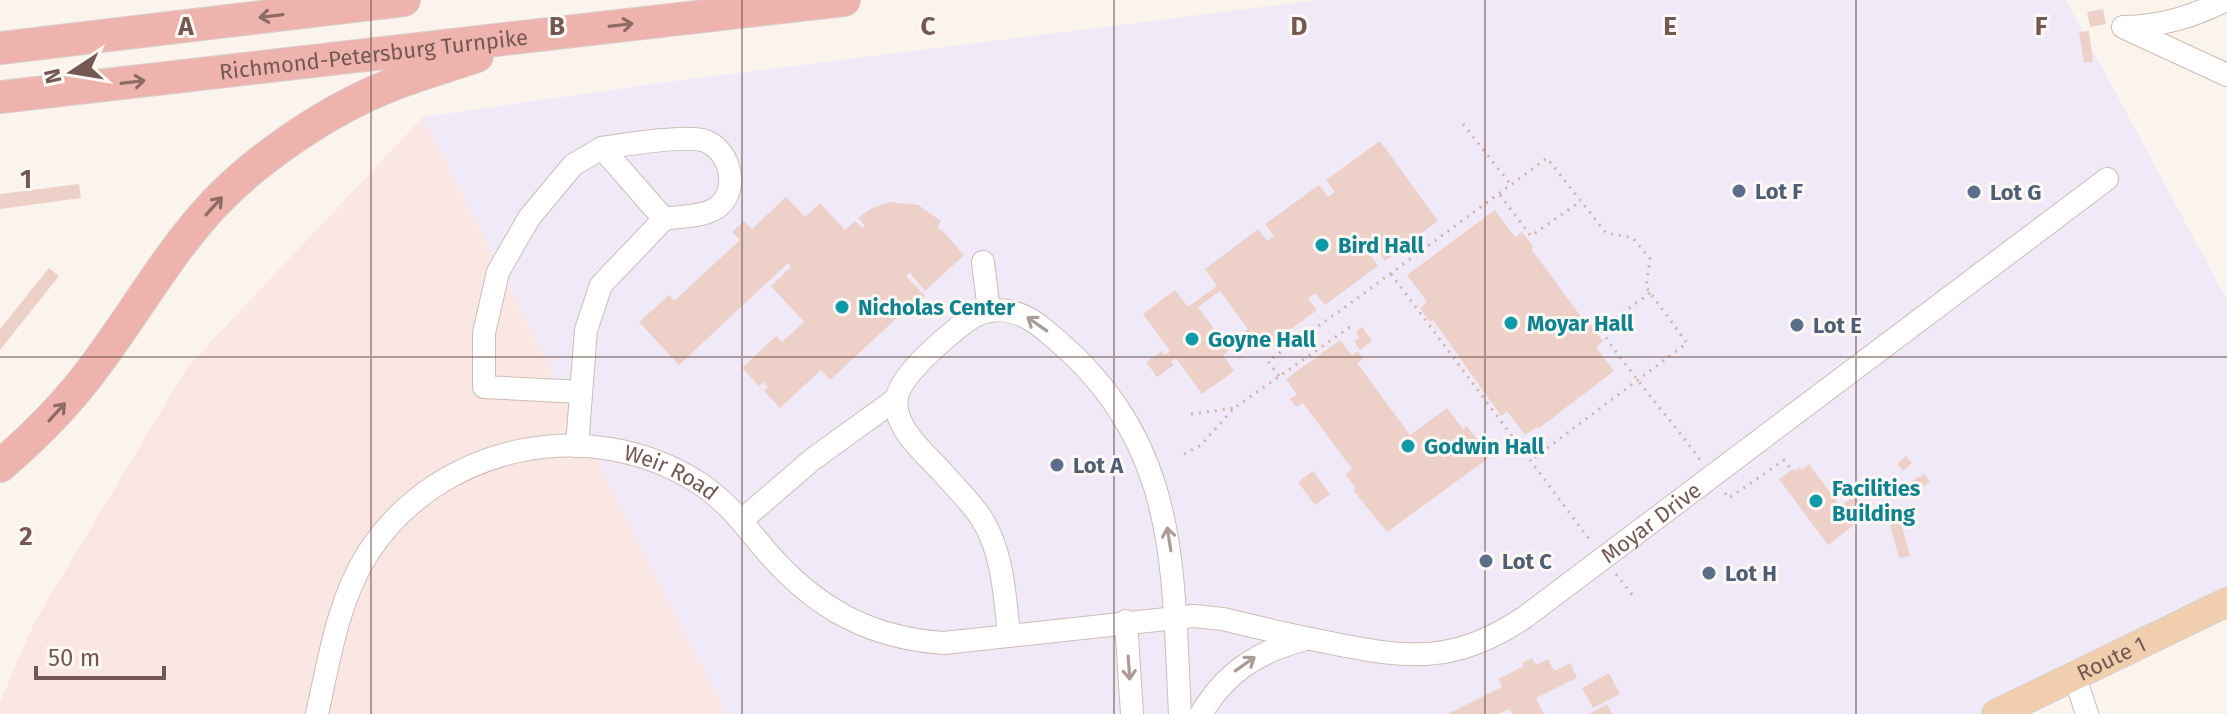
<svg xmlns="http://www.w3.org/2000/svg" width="2227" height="714" font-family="'Fira Sans',sans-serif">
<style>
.commercial{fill:#fae6e3}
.education{fill:#f0e9f8}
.building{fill:#edd1c8;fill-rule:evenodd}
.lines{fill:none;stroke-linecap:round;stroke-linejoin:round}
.minor-casing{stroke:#cebdb6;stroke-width:24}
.major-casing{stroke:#d8d1cf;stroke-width:30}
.highway-casing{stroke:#d8d1cf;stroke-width:34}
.path{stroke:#d3b4aa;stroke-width:3;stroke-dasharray:2 6;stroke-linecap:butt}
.minor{stroke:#fff;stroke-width:22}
.major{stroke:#f1ceae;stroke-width:28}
.highway{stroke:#edb3ac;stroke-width:32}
.oneway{stroke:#8c6b64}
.oneway2{stroke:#ac9b97}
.grid{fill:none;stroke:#745952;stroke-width:2;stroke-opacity:0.55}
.service-dot{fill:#5c6f8a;stroke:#fef8f4;stroke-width:3}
.culture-dot{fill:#0f9aa8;stroke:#fef8f4;stroke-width:3}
.labels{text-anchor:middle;stroke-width:6;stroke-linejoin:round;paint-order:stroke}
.street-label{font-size:22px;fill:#745952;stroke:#fef8f4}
.service-label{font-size:22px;font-weight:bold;fill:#4e5e75;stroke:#fef8f4;text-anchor:start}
.culture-label{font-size:22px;font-weight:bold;fill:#0d838f;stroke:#fef8f4;text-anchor:start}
.grid-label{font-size:26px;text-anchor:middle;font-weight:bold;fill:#745952;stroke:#fef8f4;stroke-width:6;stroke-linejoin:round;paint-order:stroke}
</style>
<rect width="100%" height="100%" fill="#fbf4ed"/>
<path class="commercial" d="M 423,117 L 726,714 L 0,714 L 0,702 L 35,621 L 188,366 Z"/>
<path class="education" d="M 1318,0 L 2066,0 L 2227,300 L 2227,599 L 1980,714 L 726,714 L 423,117 L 682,80 Z"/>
<path class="building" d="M 2103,9 L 2106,24 L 2090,27 L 2087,12 Z
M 2089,31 L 2093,62 L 2084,63 L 2079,32 Z
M 1380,141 L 1438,221 L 1385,261 L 1377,249 L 1370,254 L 1378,266 L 1325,305 L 1315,293 L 1308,298 L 1317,310 L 1264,349 L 1252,334 L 1223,355 L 1234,371 L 1202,394 L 1176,358 L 1171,362 L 1174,365 L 1157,377 L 1146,362 L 1162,351 L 1165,355 L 1170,351 L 1143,314 L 1175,290 L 1188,307 L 1217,286 L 1205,269 L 1258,229 L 1267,241 L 1274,236 L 1265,224 L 1319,185 L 1328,197 L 1335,192 L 1326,180 ZM 1220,291 L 1248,329 L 1226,345 L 1198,307 Z
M 79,184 L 81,198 L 0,209 L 0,194 Z
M 786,197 L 805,217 L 820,203 L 845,230 L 855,221 L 862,228 L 865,226 L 858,218 L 872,208 L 889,202 L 918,205 L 941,221 L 938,227 L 939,230 L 941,229 L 964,255 L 925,291 L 910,273 L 906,276 L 925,296 L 904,313 L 890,300 L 888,302 L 900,315 L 830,380 L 821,370 L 780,408 L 764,391 L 768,387 L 763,382 L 759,386 L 742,368 L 776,336 L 782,342 L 804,322 L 771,286 L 791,267 L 788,263 L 679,365 L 639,322 L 669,295 L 674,301 L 740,240 L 732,232 L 744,221 L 752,229 Z
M 1495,210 L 1515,237 L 1522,232 L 1533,246 L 1532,250 L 1588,326 L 1591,324 L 1603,341 L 1596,347 L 1614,371 L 1538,429 L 1537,427 L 1525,435 L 1507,411 L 1501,416 L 1433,320 L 1430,322 L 1420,308 L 1427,302 L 1407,275 Z
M 49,268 L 59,276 L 0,350 L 0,329 Z
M 1362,327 L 1372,341 L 1360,350 L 1354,341 L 1359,338 L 1356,332 Z
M 1340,340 L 1352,356 L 1358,351 L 1363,359 L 1357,363 L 1410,435 L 1447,408 L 1463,429 L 1467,426 L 1490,457 L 1387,532 L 1353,490 L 1356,488 L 1345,474 L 1352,469 L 1303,403 L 1296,407 L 1290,399 L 1297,395 L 1286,379 Z
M 1906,456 L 1912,463 L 1903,471 L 1897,464 Z
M 1809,464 L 1840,506 L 1855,496 L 1864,511 L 1851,520 L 1854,525 L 1828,545 L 1779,479 L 1793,469 L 1795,471 L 1800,467 L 1802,470 Z
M 1313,471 L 1330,494 L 1315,505 L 1298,482 Z
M 1925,474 L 1930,483 L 1916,490 L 1911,481 Z
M 1901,522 L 1910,556 L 1899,558 L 1890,525 Z
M 1532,658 L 1536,665 L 1548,659 L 1554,671 L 1570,663 L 1577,678 L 1536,698 L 1544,714 L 1512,714 L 1509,709 L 1498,714 L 1447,714 L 1502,687 L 1498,679 L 1524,666 L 1522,663 Z
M 1609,673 L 1620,694 L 1593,708 L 1582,688 Z
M 1607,704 L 1612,714 L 1589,714 Z"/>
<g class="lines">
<defs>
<g id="minor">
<path d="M 2123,27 L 2227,75"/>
<path d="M 2124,27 C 2162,26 2192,17 2226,0"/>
<path d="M 602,148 C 623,145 683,135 702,140 C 728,146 741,187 719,206 C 707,217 680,216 664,219"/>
<path d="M 983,262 L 989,311"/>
<path d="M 577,446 L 586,330 L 601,285 L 664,219 L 602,148 L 573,165 L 529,218 L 498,272 L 484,333 L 484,387 L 581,392"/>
<path d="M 742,520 L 813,459 L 896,399"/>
<path d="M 1126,621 L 1132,714"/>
<path d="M 1009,636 C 1005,597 1003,553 982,519 C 971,502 956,488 943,473 C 925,453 892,427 897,398 C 900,375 946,337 964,323 C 992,301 1022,310 1046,331 C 1179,439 1172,558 1180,714"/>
<path d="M 2075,677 L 2087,714"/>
<path id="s1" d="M 317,714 C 329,660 338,600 368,553 C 439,444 590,413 699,483 C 727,501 746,527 767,552 C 816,608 869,638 944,643 L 1194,616 L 1223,619 C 1259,628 1295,636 1331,643 C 1409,659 1456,664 1525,617 L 2107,179"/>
<path d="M 1201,714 C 1225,673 1257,652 1303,640"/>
</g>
<g id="major">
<path id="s2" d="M 1996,714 L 2227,602"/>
</g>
<g id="highway">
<path d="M 0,48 L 404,0"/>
<path id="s3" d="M 0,97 L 844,0"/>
<path d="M 0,466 C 28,442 54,417 77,389 C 126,330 162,259 215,203 C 260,156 330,109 391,85 C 419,74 448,66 477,56"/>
</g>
</defs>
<use href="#minor" class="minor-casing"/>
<use href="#major" class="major-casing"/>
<use href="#highway" class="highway-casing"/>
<path class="path" d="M 1463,124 L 1511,185
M 1500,195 L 1531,236 L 1581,201
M 1391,274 L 1592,543
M 1650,293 L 1600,329 C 1631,375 1668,416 1701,461
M 1279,376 L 1268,361 L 1344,308 L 1547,158 L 1606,233 L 1633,238 L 1650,259 L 1646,287 L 1687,343 L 1530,461
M 1191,414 L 1234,408
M 1184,454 L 1201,445 L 1234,408 L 1350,327
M 1725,493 L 1729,498 L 1784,460 L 1790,468
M 1616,574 L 1634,597"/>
<use href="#minor" class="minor"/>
<use href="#major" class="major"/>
<use href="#highway" class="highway"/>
</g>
<defs><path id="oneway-shaft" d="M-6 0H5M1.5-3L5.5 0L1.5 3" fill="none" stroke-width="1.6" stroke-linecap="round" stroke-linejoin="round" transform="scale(2)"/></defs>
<g class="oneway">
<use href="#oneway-shaft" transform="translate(271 16) rotate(173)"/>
<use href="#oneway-shaft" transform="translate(621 25) rotate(-7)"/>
<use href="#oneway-shaft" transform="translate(133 82) rotate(-7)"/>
<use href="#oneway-shaft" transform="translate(214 206) rotate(-48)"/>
<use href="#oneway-shaft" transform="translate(57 412) rotate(-48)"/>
</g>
<g class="oneway2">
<use href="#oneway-shaft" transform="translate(1037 324) rotate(-145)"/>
<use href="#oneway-shaft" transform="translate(1169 539) rotate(-99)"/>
<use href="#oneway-shaft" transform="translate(1245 664) rotate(-35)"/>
<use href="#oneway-shaft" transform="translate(1129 668) rotate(86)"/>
</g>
<path class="grid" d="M 371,0 L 371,714M 742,0 L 742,714M 1114,0 L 1114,714M 1485,0 L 1485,714M 1856,0 L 1856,714M 0,357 L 2227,357"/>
<g class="service-dot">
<circle cx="1739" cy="191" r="8"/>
<circle cx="1974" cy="192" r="8"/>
<circle cx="1797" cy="325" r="8"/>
<circle cx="1057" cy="465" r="8"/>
<circle cx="1486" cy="561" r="8"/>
<circle cx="1709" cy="573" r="8"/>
</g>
<g class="culture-dot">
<circle cx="1322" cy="245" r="8"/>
<circle cx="842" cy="307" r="8"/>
<circle cx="1511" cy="323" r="8"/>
<circle cx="1192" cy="339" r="8"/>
<circle cx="1408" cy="446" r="8"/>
<circle cx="1816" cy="501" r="8"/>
</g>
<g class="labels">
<g class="street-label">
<text dy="8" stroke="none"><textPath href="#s3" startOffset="376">Richmond-Petersburg Turnpike</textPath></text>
<text dy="8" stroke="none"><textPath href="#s1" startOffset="514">Weir Road</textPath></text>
<text dy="8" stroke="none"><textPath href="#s1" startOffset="1598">Moyar Drive</textPath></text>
<text dy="8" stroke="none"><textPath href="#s2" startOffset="128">Route 1</textPath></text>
</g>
<g class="service-label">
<text x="1755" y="199">Lot F</text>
<text x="1990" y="200">Lot G</text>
<text x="1813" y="333">Lot E</text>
<text x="1073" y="473">Lot A</text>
<text x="1502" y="569">Lot C</text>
<text x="1725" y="581">Lot H</text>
</g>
<g class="culture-label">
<text x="1338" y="253">Bird Hall</text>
<text x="858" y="315">Nicholas Center</text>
<text x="1527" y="331">Moyar Hall</text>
<text x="1208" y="347">Goyne Hall</text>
<text x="1424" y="454">Godwin Hall</text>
<text x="1832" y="496">Facilities<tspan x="1832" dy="25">Building</tspan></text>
</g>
</g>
<g class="grid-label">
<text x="186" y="35">A</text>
<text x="557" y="35">B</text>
<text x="928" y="35">C</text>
<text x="1299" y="35">D</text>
<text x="1670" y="35">E</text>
<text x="2041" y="35">F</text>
<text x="26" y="188">1</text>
<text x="26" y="545">2</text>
</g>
<g transform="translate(72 72) rotate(258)" stroke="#fef8f4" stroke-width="6" paint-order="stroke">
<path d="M0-6L14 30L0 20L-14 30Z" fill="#745952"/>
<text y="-12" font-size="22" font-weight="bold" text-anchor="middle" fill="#745952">N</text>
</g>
<path d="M36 666v12h128v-12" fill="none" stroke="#745952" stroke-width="4"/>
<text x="48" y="666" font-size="24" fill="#745952" stroke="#fef8f4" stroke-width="6" paint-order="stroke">50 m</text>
</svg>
